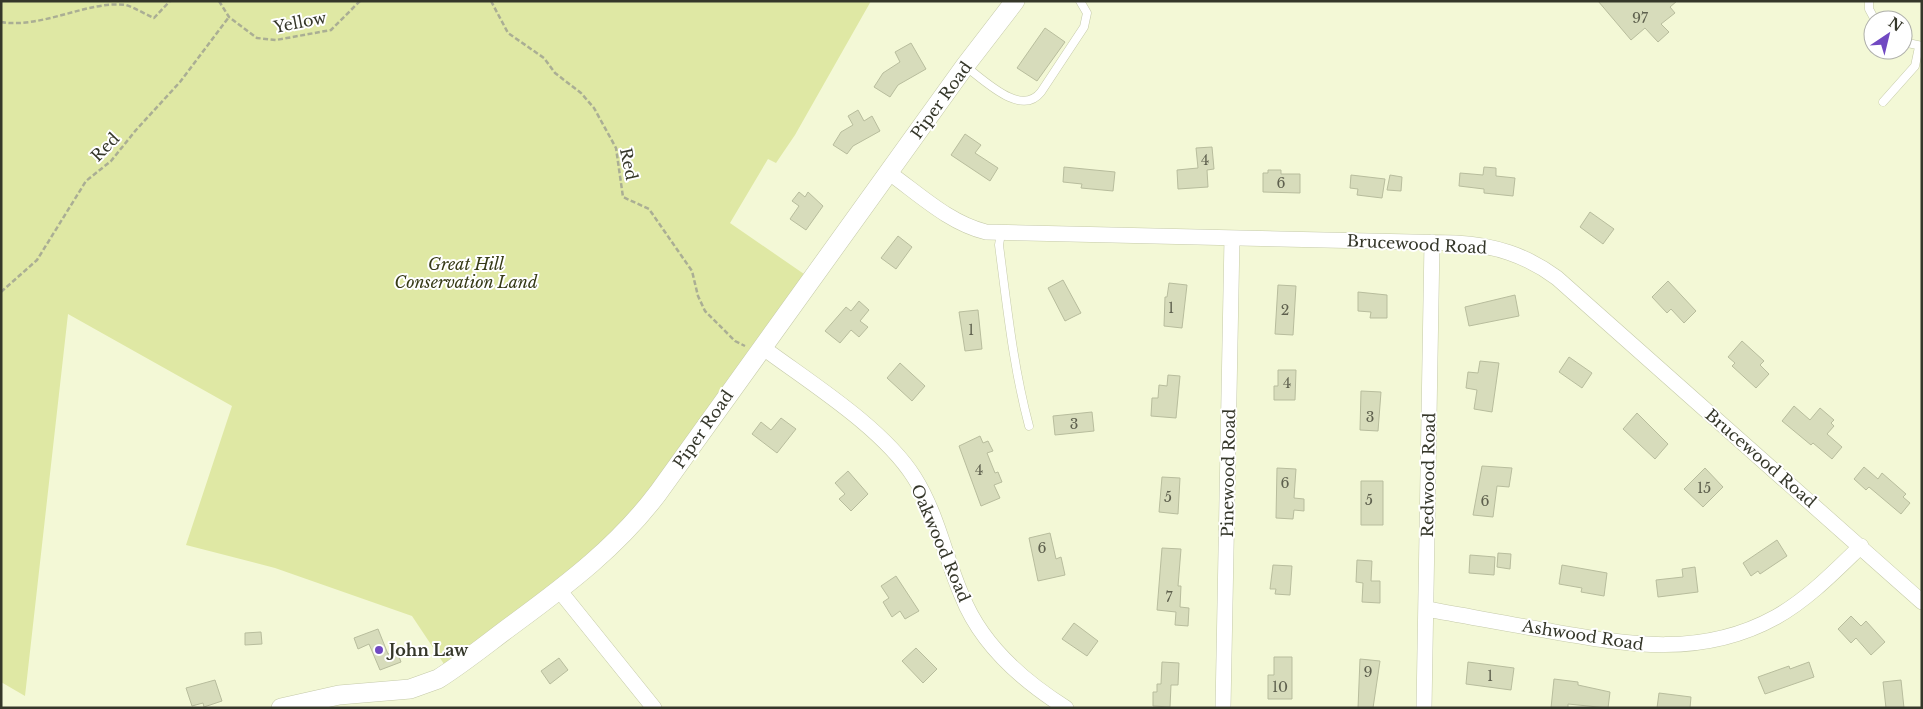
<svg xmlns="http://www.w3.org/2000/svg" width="1923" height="709" font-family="'Libre Baskerville',serif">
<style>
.green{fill:#dfe8a4}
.building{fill:#d7dcbb;stroke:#b8bd9d}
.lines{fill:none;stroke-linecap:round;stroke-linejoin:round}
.service-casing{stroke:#c5caa9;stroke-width:9}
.minor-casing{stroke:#c5caa9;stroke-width:16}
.tertiary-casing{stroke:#c5caa9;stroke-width:20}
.path{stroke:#aaae94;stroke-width:2.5;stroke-dasharray:5 2.5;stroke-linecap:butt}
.service{stroke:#fff;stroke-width:8}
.minor{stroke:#fff;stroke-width:15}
.tertiary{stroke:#fff;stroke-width:19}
.poi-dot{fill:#7149c2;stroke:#fff;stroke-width:2}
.labels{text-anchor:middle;stroke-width:4;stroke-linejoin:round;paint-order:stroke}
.number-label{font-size:14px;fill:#5e604e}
.street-label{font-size:16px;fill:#35372a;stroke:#fff}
.park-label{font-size:16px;font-style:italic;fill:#363a16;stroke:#fff}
.poi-label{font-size:16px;font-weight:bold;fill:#35372a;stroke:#fff;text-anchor:start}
</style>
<rect width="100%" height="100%" fill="#f3f8d6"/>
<path class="green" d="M 1,1 L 871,1 L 795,135 L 776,163 L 768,159 L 730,223 L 804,274 L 627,521 L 583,566 L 444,664 L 412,616 L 275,568 L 186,545 L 232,406 L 68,314 L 25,696 L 1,682 Z"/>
<path class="building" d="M 1598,1 L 1677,1 L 1670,7 L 1675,13 L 1661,24 L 1669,32 L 1658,42 L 1645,28 L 1631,40 Z
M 1045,28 L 1065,42 L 1037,81 L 1017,68 Z
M 911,43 L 926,69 L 898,85 L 890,97 L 874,87 L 883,73 L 900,62 L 895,52 Z
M 858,110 L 864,121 L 872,116 L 880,131 L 853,146 L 847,154 L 833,145 L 841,132 L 853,125 L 848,116 Z
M 965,134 L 981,145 L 975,153 L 998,168 L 990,181 L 951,155 Z
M 1212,147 L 1214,169 L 1207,170 L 1208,187 L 1178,189 L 1177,170 L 1198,168 L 1196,148 Z
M 1064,167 L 1115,172 L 1113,191 L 1081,188 L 1082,184 L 1063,182 Z
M 1484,167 L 1496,168 L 1496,176 L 1515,178 L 1513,196 L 1484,193 L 1484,189 L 1459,186 L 1460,173 L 1483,175 Z
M 1268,170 L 1281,170 L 1281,174 L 1300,174 L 1300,193 L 1263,192 L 1263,173 L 1268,173 Z
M 1351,175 L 1385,179 L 1382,198 L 1357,195 L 1358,189 L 1350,188 Z
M 1390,175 L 1402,177 L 1401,191 L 1387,190 Z
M 799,192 L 805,197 L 808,192 L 823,206 L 806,230 L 790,219 L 799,206 L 792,201 Z
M 1590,212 L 1614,229 L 1603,244 L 1580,227 Z
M 898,236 L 912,247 L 896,269 L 881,258 Z
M 1063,280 L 1081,313 L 1065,321 L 1048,288 Z
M 1668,281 L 1696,311 L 1684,323 L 1671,309 L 1667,313 L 1652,297 Z
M 1169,283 L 1187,285 L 1182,328 L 1164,326 L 1165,297 L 1167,297 Z
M 1278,285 L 1296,286 L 1293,335 L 1275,334 Z
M 1358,292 L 1387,295 L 1387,318 L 1370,318 L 1371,312 L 1358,311 Z
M 1515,295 L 1519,316 L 1469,326 L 1465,307 Z
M 859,301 L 869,310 L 860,321 L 868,327 L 859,337 L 851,330 L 840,343 L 825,331 L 846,307 L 851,311 Z
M 978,310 L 982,349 L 965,351 L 959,312 Z
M 1742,341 L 1764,361 L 1760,365 L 1769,374 L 1756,388 L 1732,366 L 1735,363 L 1728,357 Z
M 1569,357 L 1592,373 L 1582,388 L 1559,372 Z
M 1480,361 L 1499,363 L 1492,412 L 1474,409 L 1477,390 L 1466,388 L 1468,372 L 1478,373 Z
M 900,363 L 925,386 L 912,401 L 887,378 Z
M 1278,370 L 1296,370 L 1295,400 L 1274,400 L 1274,386 L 1278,386 Z
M 1168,375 L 1180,376 L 1176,418 L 1151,416 L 1152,398 L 1158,398 L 1159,385 L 1167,386 Z
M 1361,391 L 1381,392 L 1378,431 L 1360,430 Z
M 1794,406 L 1810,420 L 1820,408 L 1834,420 L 1831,423 L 1834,426 L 1827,434 L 1842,447 L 1832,459 L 1813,443 L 1811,445 L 1782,421 Z
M 1092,412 L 1094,431 L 1055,435 L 1053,416 Z
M 1637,413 L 1668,444 L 1655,459 L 1623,429 Z
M 781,418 L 796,429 L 777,453 L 752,434 L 761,422 L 771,430 Z
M 980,436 L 983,443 L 988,441 L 993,451 L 987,453 L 995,473 L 998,472 L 1002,482 L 994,485 L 1000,498 L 981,506 L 959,446 Z
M 1482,466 L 1512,468 L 1509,487 L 1497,486 L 1493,517 L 1473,515 Z
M 1864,467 L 1878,479 L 1882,473 L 1906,494 L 1903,497 L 1910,503 L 1901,514 L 1869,487 L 1866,490 L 1854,479 Z
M 1277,468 L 1296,469 L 1294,498 L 1304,499 L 1304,511 L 1294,510 L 1293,519 L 1276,518 Z
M 1705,468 L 1723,487 L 1703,507 L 1684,489 Z
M 848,471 L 868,494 L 851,511 L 839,499 L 845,494 L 835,483 Z
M 1162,477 L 1180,478 L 1178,514 L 1159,512 Z
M 1361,481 L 1383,481 L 1383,525 L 1361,525 Z
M 1050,533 L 1056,559 L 1061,557 L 1065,575 L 1038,581 L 1029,538 Z
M 1777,540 L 1787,556 L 1760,574 L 1758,571 L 1751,576 L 1743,563 Z
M 1162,548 L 1181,549 L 1178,586 L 1181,586 L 1180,607 L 1189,608 L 1188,626 L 1175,625 L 1176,612 L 1157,610 Z
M 1498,553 L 1511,554 L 1510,569 L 1497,567 Z
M 1470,555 L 1495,557 L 1494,575 L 1469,573 Z
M 1357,560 L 1372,561 L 1371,581 L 1380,581 L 1380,603 L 1362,602 L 1363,583 L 1356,582 Z
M 1273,565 L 1292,566 L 1290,595 L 1275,594 L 1276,589 L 1270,589 Z
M 1562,565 L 1607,573 L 1604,596 L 1581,592 L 1582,588 L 1559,584 Z
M 1695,567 L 1698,592 L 1658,597 L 1656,580 L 1683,577 L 1682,569 Z
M 896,576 L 919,611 L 905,619 L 900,611 L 892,617 L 883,602 L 889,598 L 881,586 Z
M 1851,616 L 1861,626 L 1866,621 L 1885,642 L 1871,655 L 1856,638 L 1851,643 L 1838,629 Z
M 1074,623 L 1098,641 L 1087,656 L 1062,639 Z
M 378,629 L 388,654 L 397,651 L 401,662 L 380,670 L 369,644 L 358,649 L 354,638 Z
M 261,632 L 262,644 L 245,645 L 245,633 Z
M 916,648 L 937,669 L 923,683 L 902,661 Z
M 1274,657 L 1292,657 L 1292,699 L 1268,699 L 1268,675 L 1274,675 Z
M 559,658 L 568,670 L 550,684 L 541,671 Z
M 1360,659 L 1380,661 L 1373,708 L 1358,708 Z
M 1162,662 L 1179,663 L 1178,685 L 1171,685 L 1170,707 L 1153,706 L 1153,692 L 1157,692 L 1157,684 L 1161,684 Z
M 1468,662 L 1514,668 L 1511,690 L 1466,684 Z
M 1809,662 L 1814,677 L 1765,694 L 1758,677 L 1789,666 L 1790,669 Z
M 1554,679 L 1578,682 L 1578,685 L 1610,692 L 1608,708 L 1568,704 L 1568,708 L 1551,708 Z
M 215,680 L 222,701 L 204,707 L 203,703 L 192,706 L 186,688 Z
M 1901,680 L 1904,708 L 1886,708 L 1883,682 Z
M 1659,693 L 1691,697 L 1690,708 L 1657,708 Z"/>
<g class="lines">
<defs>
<path id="service" d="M 1869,1 L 1869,9 L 1875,20
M 1903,42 L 1922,46
M 965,66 C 983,79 1021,118 1041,92 L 1084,27 L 1087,13 L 1080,1
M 1883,102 L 1915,66 L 1919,47
M 1001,233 L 999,245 C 1007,306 1013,366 1029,426"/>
<path id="minor" d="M 888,172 C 919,194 949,223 986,232 L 1456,243 C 1494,245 1526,255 1557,278 L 1922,602
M 762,347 C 809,382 882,427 914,477 C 937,513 945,557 962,596 C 981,644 1023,681 1066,708
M 559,590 L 654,708
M 1426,609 C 1467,616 1508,624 1550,631 C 1629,645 1702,658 1776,617 C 1808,599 1834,572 1861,546
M 1223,708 L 1232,238
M 1424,708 L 1432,242"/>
<path id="tertiary" d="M 281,708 L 339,695 L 410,689 L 438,679 C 465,662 489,642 515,623 C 568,584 618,546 658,493 L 965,66 L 1015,1"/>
</defs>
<use href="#service" class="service-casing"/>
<use href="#minor" class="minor-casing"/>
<use href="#tertiary" class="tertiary-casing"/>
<path class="path" d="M 219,1 L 229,17 L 257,38 L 276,40 L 331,30 L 360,1
M 491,1 L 508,33 L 544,58 L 555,73 L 581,93 L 594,108 L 616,148 L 623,197 L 649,209 L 692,271 L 698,296 L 705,311 L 735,341 L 745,346
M 1,22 C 42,29 89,0 126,5 C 135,8 145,14 154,18 L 170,1
M 1,292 L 37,260 L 86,181 L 111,161 L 136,130 L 180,82 L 229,17"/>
<use href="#service" class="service"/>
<use href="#minor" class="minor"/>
<use href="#tertiary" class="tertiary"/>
</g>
<circle class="poi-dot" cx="379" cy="650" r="5"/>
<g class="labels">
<g class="number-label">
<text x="1640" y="23">97</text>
<text x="1205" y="165">4</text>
<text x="1281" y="188">6</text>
<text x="1171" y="313">1</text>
<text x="1285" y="315">2</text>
<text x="971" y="335">1</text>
<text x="1287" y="388">4</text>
<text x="1370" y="422">3</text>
<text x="1074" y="429">3</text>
<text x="979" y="475">4</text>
<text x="1285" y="488">6</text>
<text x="1704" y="493">15</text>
<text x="1168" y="502">5</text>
<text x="1369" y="505">5</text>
<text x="1485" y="506">6</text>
<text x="1042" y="553">6</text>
<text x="1169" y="602">7</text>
<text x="1368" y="677">9</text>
<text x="1490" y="681">1</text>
<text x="1280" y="692">10</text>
</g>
<g class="street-label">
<text transform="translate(300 22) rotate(-11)" y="6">Yellow</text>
<text transform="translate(941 100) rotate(-54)" y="6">Piper Road</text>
<text transform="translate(105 147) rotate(-46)" y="6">Red</text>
<text transform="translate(629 164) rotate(78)" y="6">Red</text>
<text transform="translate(1417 244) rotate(3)" y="6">Brucewood Road</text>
<text transform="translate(703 429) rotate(-55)" y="6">Piper Road</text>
<text transform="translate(1761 458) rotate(41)" y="6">Brucewood Road</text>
<text transform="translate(1228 473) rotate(-89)" y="6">Pinewood Road</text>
<text transform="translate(1428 475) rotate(-89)" y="6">Redwood Road</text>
<text transform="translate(941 543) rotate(67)" y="6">Oakwood Road</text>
<text transform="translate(1583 635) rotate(9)" y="6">Ashwood Road</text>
</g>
<g class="park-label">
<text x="466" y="270">Great Hill<tspan x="466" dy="18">Conservation Land</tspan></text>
</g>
<g class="poi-label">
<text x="389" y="656">John Law</text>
</g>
</g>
<rect width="1923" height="709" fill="none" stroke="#35372a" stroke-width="5"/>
<g transform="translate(1888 35) rotate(35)"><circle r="24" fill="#ffffff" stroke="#aeafaa"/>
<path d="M0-4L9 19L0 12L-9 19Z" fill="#7149c2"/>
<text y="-8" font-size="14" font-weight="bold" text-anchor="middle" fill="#35372a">N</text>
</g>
</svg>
